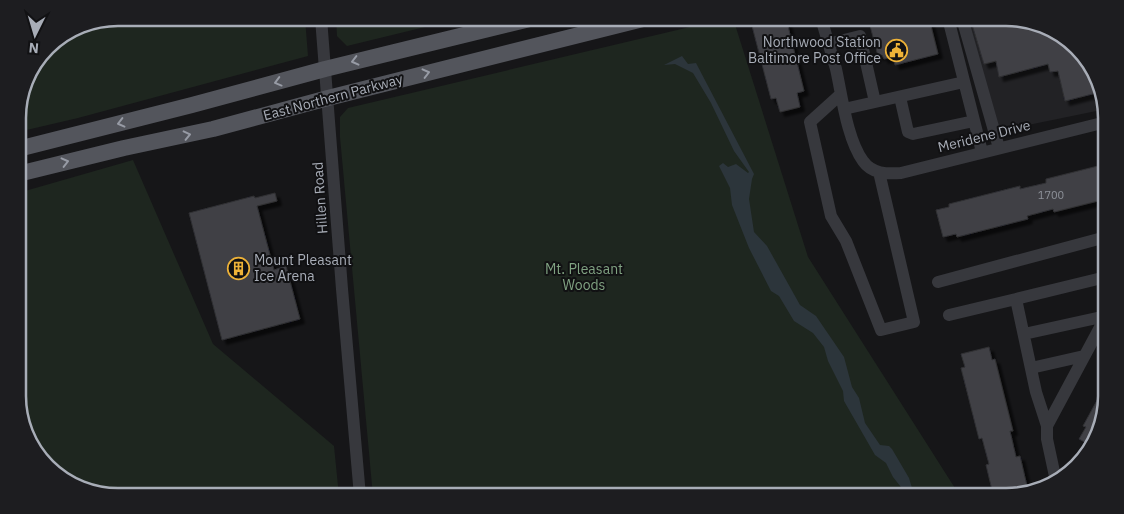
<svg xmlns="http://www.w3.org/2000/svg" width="1124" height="514" font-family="'IBM Plex Sans',sans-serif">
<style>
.built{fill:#222225}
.green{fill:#1e261f}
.water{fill:#2c353b}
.building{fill:#404145;stroke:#303034;filter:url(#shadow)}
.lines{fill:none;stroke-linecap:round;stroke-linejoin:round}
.minor{stroke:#37383d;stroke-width:12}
.major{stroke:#53555c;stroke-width:16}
.oneway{stroke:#979ba5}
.labels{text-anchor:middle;stroke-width:4;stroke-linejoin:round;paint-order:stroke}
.number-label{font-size:11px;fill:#8e929a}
.poi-label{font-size:14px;fill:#a8adb7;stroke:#111113;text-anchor:end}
.street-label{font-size:14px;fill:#a8adb7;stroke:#111113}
.park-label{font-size:14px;fill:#80a282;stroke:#111113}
.rim{fill:none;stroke:#a8adb7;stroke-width:2.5}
</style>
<defs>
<filter id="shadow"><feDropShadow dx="4.5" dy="4.5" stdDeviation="1" flood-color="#0009"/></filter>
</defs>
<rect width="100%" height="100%" fill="#161618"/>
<path class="built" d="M 966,18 L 1005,18 L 1044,25 L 1086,57 L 1106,105 L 1106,109 L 994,132 Z"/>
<path class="green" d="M 119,18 L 305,18 L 308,56 L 78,118 L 18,132 L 18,112 L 28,74 L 52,43 L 80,25 Z
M 336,18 L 462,18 L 347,46 L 337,36 Z
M 728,18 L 733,18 L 808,257 L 960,496 L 373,496 L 340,137 L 340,117 L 348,108 Z
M 133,160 L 213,344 L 334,446 L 339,496 L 119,496 L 80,489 L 39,457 L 18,409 L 18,193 Z"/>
<path class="water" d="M 682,56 L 688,64 L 696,63 L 754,174 L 752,179 L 749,199 L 754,232 L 767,246 L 800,305 L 816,316 L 844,357 L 852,387 L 859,398 L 865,423 L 880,445 L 889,446 L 892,449 L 909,478 L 912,488 L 918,496 L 908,496 L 893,477 L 886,463 L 875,455 L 844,401 L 843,391 L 828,361 L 824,347 L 813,333 L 794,321 L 779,296 L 771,291 L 749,248 L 732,205 L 730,188 L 719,166 L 723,163 L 728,167 L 736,164 L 748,173 L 749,172 L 734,151 L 711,103 L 693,73 L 675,64 L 664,65 Z"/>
<path class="building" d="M 769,18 L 786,18 L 804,91 L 797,93 L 800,107 L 780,112 L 776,98 L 771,99 L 751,22 Z
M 868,18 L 929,18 L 938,54 L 895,65 L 893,57 L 884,59 L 882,55 L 878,56 Z
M 986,18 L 1005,18 L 1044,25 L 1086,57 L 1100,92 L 1065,101 L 1058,71 L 1050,72 L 1048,64 L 999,77 L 996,61 L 984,64 L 971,21 Z
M 1106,164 L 1106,199 L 1054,212 L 1053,209 L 1027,216 L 1028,219 L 957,237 L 956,234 L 943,237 L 936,210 L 949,207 L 949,204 L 1020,186 L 1020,189 L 1046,183 L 1046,179 Z
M 275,193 L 277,201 L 257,206 L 274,270 L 286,266 L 300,319 L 222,340 L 189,213 L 254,196 L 255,198 Z
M 989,347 L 992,360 L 995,359 L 1013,431 L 1010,431 L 1016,457 L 1020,456 L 1027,486 L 1024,486 L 1025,492 L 1012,496 L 997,496 L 996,493 L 993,494 L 986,465 L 989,464 L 982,438 L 979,439 L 961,368 L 965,367 L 961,354 Z
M 1106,384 L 1106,396 L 1099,434 L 1090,445 L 1079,439 L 1086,427 L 1083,426 Z"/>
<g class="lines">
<path class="minor" d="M 321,18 L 342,289 L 360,496
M 821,18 C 826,35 831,52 836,69 C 842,96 847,139 863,161 C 872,174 887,174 901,173 L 1106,122
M 948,18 L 982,152
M 962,18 L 999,148
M 828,44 L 860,36 L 875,102
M 841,94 L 810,122 L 831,216 L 846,241 L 881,330 L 914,322 L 879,172
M 900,97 L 908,132 L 913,134 L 974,121
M 844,109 L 964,82
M 938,282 L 1106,237
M 949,315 L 1016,299
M 1024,334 L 1106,316
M 1031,368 L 1084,356
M 1047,426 L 1036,392 L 1016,299 L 1106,277
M 1056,481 L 1047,439 L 1047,426 L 1106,316"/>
<path class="major" d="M 18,149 L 192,105 L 325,69 L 534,18
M 18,174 L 124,148 L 213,129 L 328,98 L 647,18"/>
</g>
<defs><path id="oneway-chevron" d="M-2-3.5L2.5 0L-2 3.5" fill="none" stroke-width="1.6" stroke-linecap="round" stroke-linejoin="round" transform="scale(1.25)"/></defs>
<g class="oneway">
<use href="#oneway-chevron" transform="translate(355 61) rotate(166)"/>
<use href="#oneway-chevron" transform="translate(426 73) rotate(-14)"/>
<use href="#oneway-chevron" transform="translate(278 82) rotate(165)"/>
<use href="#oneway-chevron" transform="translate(121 123) rotate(166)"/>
<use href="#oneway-chevron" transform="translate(187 135) rotate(-13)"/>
<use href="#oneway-chevron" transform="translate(65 162) rotate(-14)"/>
</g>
<defs>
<symbol id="civic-ring" viewBox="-11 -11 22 22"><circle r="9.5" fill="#111113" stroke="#edb238" stroke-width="1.5"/><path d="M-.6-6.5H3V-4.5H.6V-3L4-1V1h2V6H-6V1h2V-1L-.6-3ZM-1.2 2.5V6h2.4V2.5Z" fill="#edb238"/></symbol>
<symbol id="building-ring" viewBox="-11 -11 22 22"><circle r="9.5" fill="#111113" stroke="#edb238" stroke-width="1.5"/><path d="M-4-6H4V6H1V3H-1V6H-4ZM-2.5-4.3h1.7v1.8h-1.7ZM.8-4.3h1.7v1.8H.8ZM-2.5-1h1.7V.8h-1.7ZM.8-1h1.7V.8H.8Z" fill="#edb238"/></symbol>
</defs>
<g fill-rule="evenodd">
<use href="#civic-ring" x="884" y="38" width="25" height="25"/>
<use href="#building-ring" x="226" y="256" width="25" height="25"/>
</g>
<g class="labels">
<g class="number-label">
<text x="1051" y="199">1700</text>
</g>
<g class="poi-label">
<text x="881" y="47">Northwood Station<tspan x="881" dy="16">Baltimore Post Office</tspan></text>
<text x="254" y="265" text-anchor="start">Mount Pleasant<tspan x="254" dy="16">Ice Arena</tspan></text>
</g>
<g class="street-label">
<text transform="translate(333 97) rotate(-15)" y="5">East Northern Parkway</text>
<text transform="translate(984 136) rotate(-14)" y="5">Meridene Drive</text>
<text transform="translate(320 198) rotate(-94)" y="5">Hillen Road</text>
</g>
<g class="park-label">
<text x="584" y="274">Mt. Pleasant<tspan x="584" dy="16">Woods</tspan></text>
</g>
</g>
<path d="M0 0H1124V514H0ZM118 26H1006A92 92 0 0 1 1098 118V396A92 92 0 0 1 1006 488H118A92 92 0 0 1 26 396V118A92 92 0 0 1 118 26Z" fill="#1d1d20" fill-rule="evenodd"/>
<path class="rim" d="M118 26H1006A92 92 0 0 1 1098 118V396A92 92 0 0 1 1006 488H118A92 92 0 0 1 26 396V118A92 92 0 0 1 118 26Z"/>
<g transform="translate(35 35) rotate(185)" stroke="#111113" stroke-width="4" paint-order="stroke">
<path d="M0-4L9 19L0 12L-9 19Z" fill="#a8adb7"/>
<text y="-8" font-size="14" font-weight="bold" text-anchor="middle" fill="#a8adb7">N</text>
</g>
</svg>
